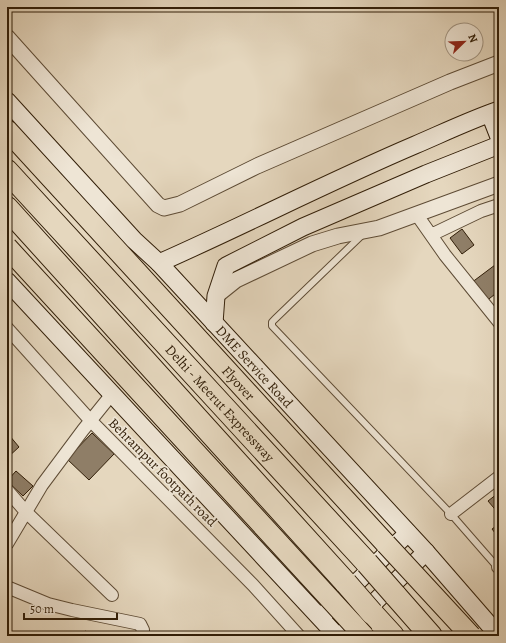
<svg xmlns="http://www.w3.org/2000/svg" width="506" height="643" font-family="Alegreya,serif">
<style>
.building{fill:#8f7e67;stroke:#311e08}
.lines{fill:none;stroke-linecap:round;stroke-linejoin:round}
.service-casing{stroke:#5e4c36;stroke-width:8}
.minor-casing{stroke:#5e4c36;stroke-width:14}
.tertiary-casing{stroke:#5e4c36;stroke-width:17}
.secondary-casing{stroke:#311e08;stroke-width:19}
.trunk-casing{stroke:#311e08;stroke-width:22}
.motorway-casing{stroke:#311e08;stroke-width:24}
.service{stroke:#eee5d5;stroke-width:6}
.minor{stroke:#eee5d5;stroke-width:12}
.tertiary{stroke:#eee5d5;stroke-width:15}
.secondary{stroke:#eee5d5;stroke-width:17}
.trunk{stroke:#e5d7be;stroke-width:20}
.motorway{stroke:#e5d7be;stroke-width:22}
.trunk-bridge-casing{stroke:#311e08;stroke-width:22;stroke-linecap:butt}
.motorway-bridge-casing{stroke:#311e08;stroke-width:24;stroke-linecap:butt}
.trunk-bridge{stroke:#e5d7be;stroke-width:20}
.motorway-bridge{stroke:#e5d7be;stroke-width:22}
.labels{text-anchor:middle;stroke-width:3.5;stroke-linejoin:round;paint-order:stroke}
.street-label{font-size:14px;fill:#311e08;stroke:#eee5d5}
</style>
<rect width="100%" height="100%" fill="#e5d7be"/>
<filter id="stains"><feTurbulence type="fractalNoise" baseFrequency=".005" numOctaves="4"/><feColorMatrix values="0 0 0 0 .2 0 0 0 0 .09 0 0 0 0 .02 0 0 0 .5 -.17"/></filter>
<radialGradient id="worn" r=".72"><stop offset=".6" stop-color="#630" stop-opacity="0"/><stop offset="1" stop-color="#630" stop-opacity=".3"/></radialGradient>
<path class="building" d="M 462,229 L 474,245 L 462,254 L 450,238 Z
M 499,262 L 499,291 L 485,302 L 471,283 Z
M 92,433 L 114,454 L 89,480 L 67,459 Z
M 9,435 L 19,447 L 7,458 L 7,436 Z
M 16,471 L 33,486 L 23,496 L 7,481 Z
M 497,494 L 499,497 L 499,514 L 488,501 Z
M 499,524 L 499,538 L 492,529 Z
M 85,631 L 95,635 L 95,636 L 83,636 Z"/>
<g class="lines">
<defs>
<path id="service" d="M 361,236 L 275,319 L 272,322 L 272,326 L 451,514 L 499,569"/>
<path id="minor" d="M 417,215 L 445,255 L 499,322
M 431,235 L 481,211 L 499,205
M 7,328 L 90,420 L 253,585 L 299,636
M 7,490 L 26,512 L 112,595
M 451,514 L 499,477
M 7,544 L 42,485 L 83,430 L 112,394
M 498,567 L 499,567
M 7,587 L 48,604 L 72,610 L 140,624 L 143,630 L 143,636"/>
<path id="tertiary" d="M 7,37 L 158,205 L 164,208 L 180,204 L 257,166 L 450,82 L 499,63
M 216,296 L 236,280 L 312,244 L 338,236 L 379,228 L 499,184"/>
<g id="secondary">
<path id="s1" d="M 7,101 L 134,240 L 159,263 L 426,552 L 499,636"/>
<path d="M 490,114 L 499,137"/>
<path d="M 159,263 C 245,225 328,182 415,145 C 443,133 470,120 499,110"/>
<path d="M 7,281 L 337,636"/>
<path d="M 214,323 L 216,296 L 226,266 L 303,227 L 426,174 L 499,145"/>
<path d="M 325,613 L 408,533"/>
<path d="M 343,633 L 426,552"/>
</g>
<g id="trunk">
<path id="s2" d="M 7,130 L 386,544"/>
</g>
<g id="motorway">
<path id="s3" d="M 7,171 L 367,563"/>
<path d="M 7,208 L 346,583"/>
<path d="M 395,595 L 431,636"/>
<path d="M 372,613 L 393,636"/>
</g>
</defs>
<use href="#service" class="service-casing"/>
<use href="#minor" class="minor-casing"/>
<use href="#tertiary" class="tertiary-casing"/>
<use href="#secondary" class="secondary-casing"/>
<use href="#trunk" class="trunk-casing"/>
<use href="#motorway" class="motorway-casing"/>
<use href="#service" class="service"/>
<use href="#minor" class="minor"/>
<use href="#tertiary" class="tertiary"/>
<use href="#secondary" class="secondary"/>
<use href="#trunk" class="trunk"/>
<use href="#motorway" class="motorway"/>
<defs>
<path id="trunk-bridge" d="M 7,247 L 364,636
M 386,544 L 471,636"/>
<path id="motorway-bridge" d="M 367,563 L 395,595
M 346,583 L 372,613"/>
</defs>
<use href="#trunk-bridge" class="trunk-bridge-casing"/>
<use href="#motorway-bridge" class="motorway-bridge-casing"/>
<use href="#trunk-bridge" class="trunk-bridge"/>
<use href="#motorway-bridge" class="motorway-bridge"/>
</g>
<g class="labels">
<g class="street-label">
<text dy="5" stroke="none"><textPath href="#s1" startOffset="363">DME Service Road</textPath></text>
<text dy="5" stroke="none"><textPath href="#s2" startOffset="343">Flyover</textPath></text>
<text dy="5" stroke="none"><textPath href="#s3" startOffset="315">Delhi - Meerut Expressway</textPath></text>
<text transform="translate(163 472) rotate(45)" y="5">Behrampur footpath road</text>
</g>
</g>
<rect width="506" height="643" fill="none" stroke="#e5d7be" stroke-width="24"/>
<rect x="8" y="8" width="490" height="627" fill="none" stroke="#311e08" stroke-width="2"/>
<rect x="12" y="12" width="482" height="619" fill="none" stroke="#311e08"/>
<g transform="translate(464 42) rotate(67)"><circle r="19" fill="#eee5d5" stroke="#a29583"/>
<path d="M0-3L7 15L0 10L-7 15Z" fill="#8f2418"/>
<text y="-6" font-size="11" font-weight="bold" text-anchor="middle" fill="#311e08">N</text>
</g>
<path d="M24 613v6h93v-6" fill="none" stroke="#311e08" stroke-width="2"/>
<text x="30" y="613" font-size="12" fill="#311e08" stroke="#eee5d5" stroke-width="3" paint-order="stroke">50 m</text>
<rect width="100%" height="100%" filter="url(#stains)"/>
<rect width="100%" height="100%" fill="url(#worn)"/>
</svg>
